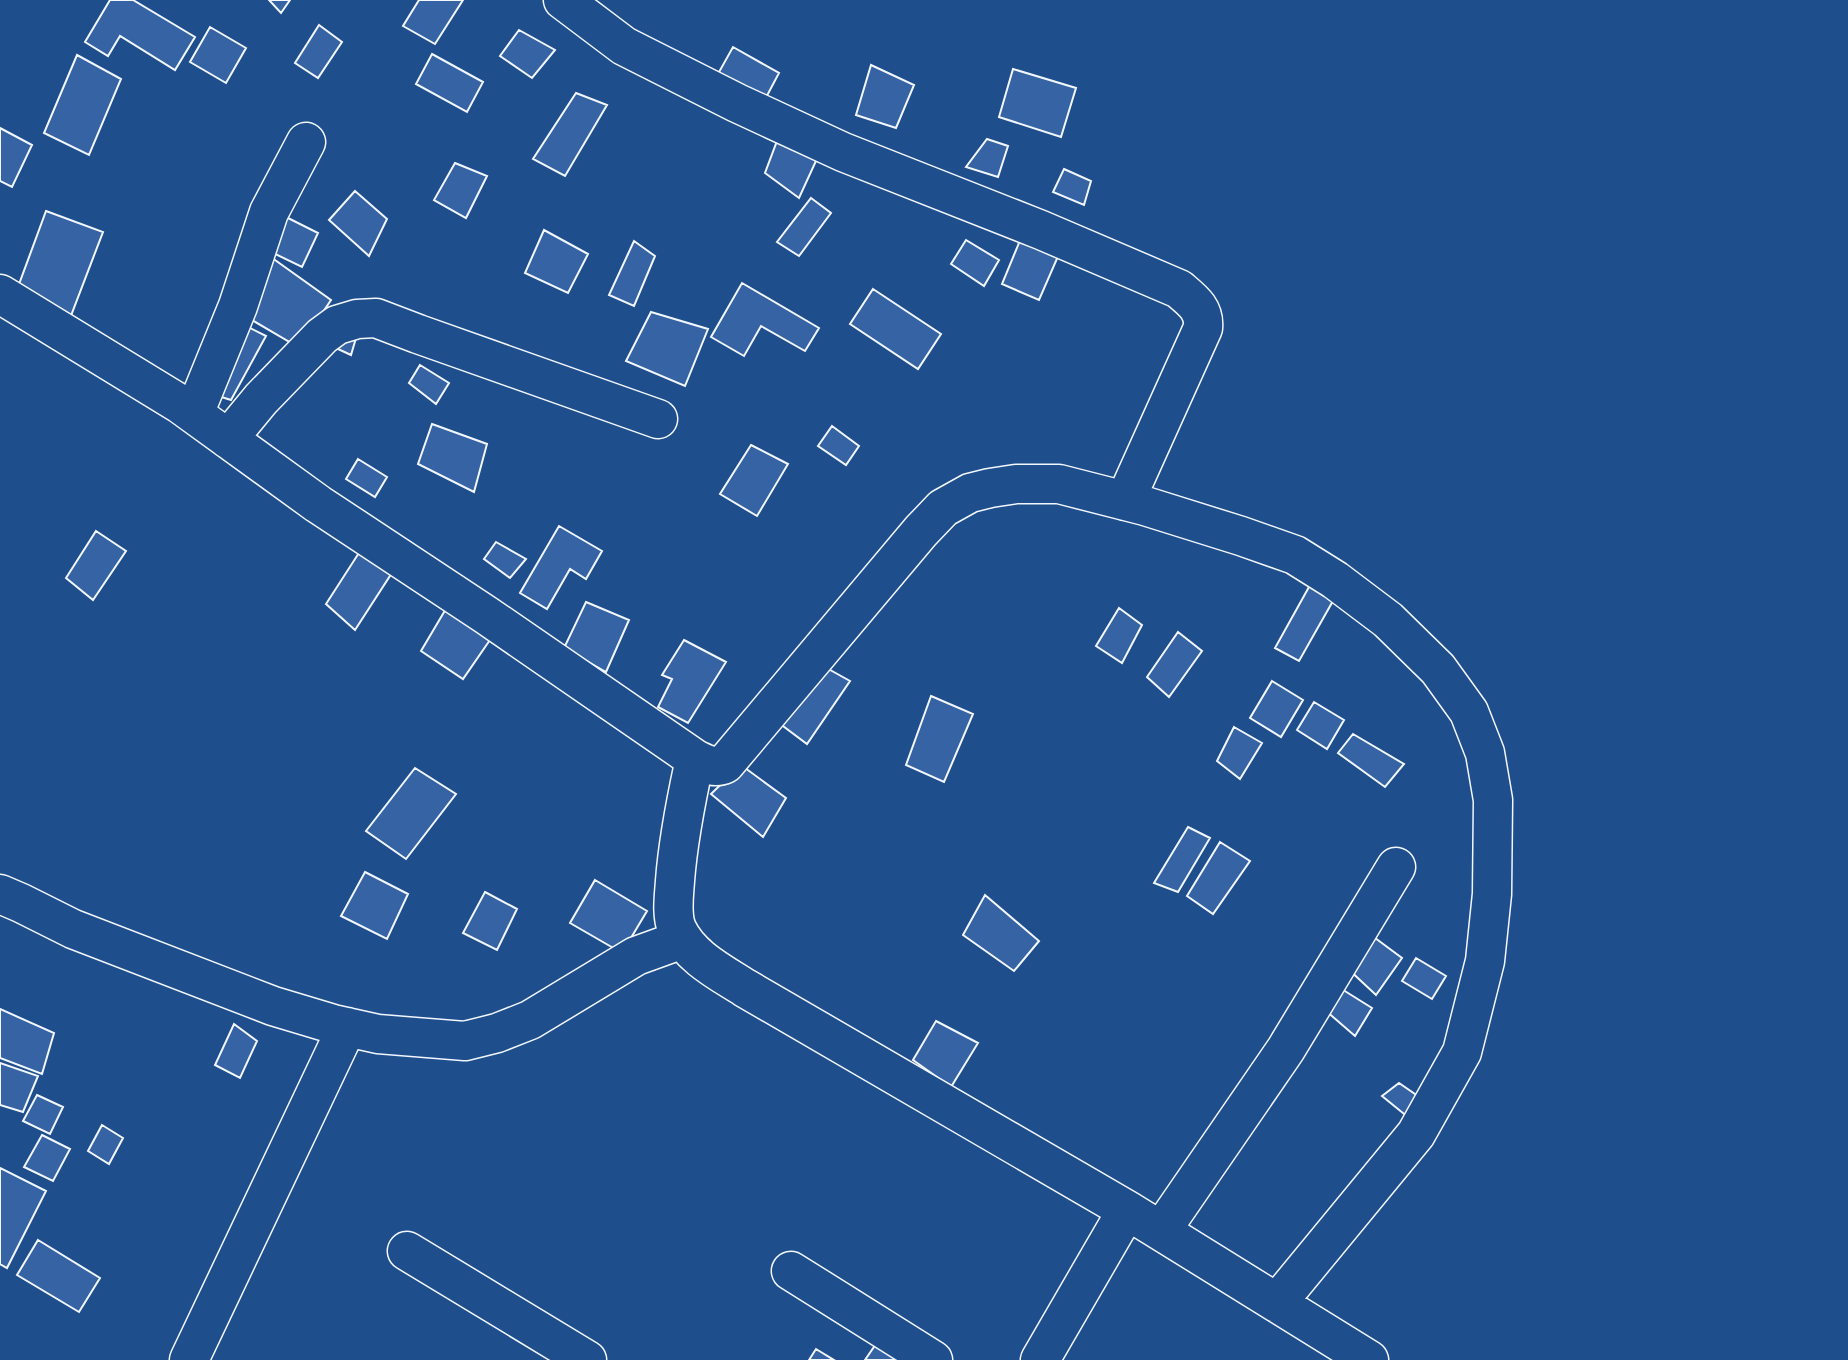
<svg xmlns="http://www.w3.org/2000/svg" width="1848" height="1360" font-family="Poppins,sans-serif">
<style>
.building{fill:#3563a3;stroke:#f2f6ff;stroke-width:2}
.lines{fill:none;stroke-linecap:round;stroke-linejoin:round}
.minor-casing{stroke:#f2f6ff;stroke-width:41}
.minor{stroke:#1f4e8c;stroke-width:38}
</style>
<rect width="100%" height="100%" fill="#1f4e8c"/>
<path class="building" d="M 110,0 L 133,0 L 195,37 L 175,70 L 120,36 L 108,56 L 85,42 Z
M 269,0 L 290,0 L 281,13 Z
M 419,0 L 463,0 L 435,44 L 403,26 Z
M 319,25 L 342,42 L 318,78 L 295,63 Z
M 210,27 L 246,48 L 226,83 L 190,62 Z
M 519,30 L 555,50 L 532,78 L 500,56 Z
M 733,47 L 779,73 L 761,107 L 714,81 Z
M 432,54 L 483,82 L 467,112 L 416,84 Z
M 77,55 L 121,79 L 89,155 L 44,133 Z
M 871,65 L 914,85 L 896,128 L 856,115 Z
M 1013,69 L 1076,88 L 1061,137 L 999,117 Z
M 576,93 L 607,105 L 565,176 L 533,159 Z
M 0,128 L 32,145 L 12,187 L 0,181 Z
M 780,133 L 821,150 L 799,198 L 765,173 Z
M 987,139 L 1008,146 L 998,177 L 966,167 Z
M 455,163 L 487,176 L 466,218 L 434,200 Z
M 1064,169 L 1091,181 L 1084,205 L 1053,192 Z
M 355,191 L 387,219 L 369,256 L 329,220 Z
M 811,198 L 831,213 L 799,256 L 777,242 Z
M 46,211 L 103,232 L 67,326 L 18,287 Z
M 280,214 L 318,233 L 302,267 L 263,248 Z
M 544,230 L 588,254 L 568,293 L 525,273 Z
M 1021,238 L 1059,254 L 1039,300 L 1002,284 Z
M 966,240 L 999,260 L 984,286 L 951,264 Z
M 634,241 L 655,256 L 634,306 L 609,295 Z
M 268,255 L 331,300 L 315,324 L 293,344 L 245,316 Z
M 742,283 L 819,328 L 805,351 L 761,326 L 744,356 L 711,337 Z
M 873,289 L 941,334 L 918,369 L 850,324 Z
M 651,312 L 708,329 L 685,386 L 626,361 Z
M 240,323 L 266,336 L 231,400 L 212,394 Z
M 356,338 L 351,355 L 325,343 Z
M 420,365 L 449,383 L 436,404 L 409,383 Z
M 432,424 L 487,444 L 474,492 L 418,464 Z
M 832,426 L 859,446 L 846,465 L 818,446 Z
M 751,445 L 788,464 L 757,516 L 720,494 Z
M 358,459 L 387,477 L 375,497 L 346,479 Z
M 559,526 L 602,551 L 586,579 L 570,569 L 547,609 L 520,593 Z
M 96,531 L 126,551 L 93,600 L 66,578 Z
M 496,542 L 526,559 L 510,578 L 484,559 Z
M 364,545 L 397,565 L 355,630 L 326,604 Z
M 1314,578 L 1338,592 L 1299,661 L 1275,648 Z
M 450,602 L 492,637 L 463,679 L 421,651 Z
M 586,602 L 629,620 L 606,672 L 564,648 Z
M 1119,608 L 1142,625 L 1122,663 L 1096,646 Z
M 1178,632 L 1202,651 L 1169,697 L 1147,677 Z
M 684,640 L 726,662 L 688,723 L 658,707 L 672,679 L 662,675 Z
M 823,666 L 850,681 L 807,744 L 779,723 Z
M 1272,681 L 1303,700 L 1281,737 L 1250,718 Z
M 931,696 L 973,714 L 944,782 L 906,765 Z
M 1314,702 L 1344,720 L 1327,749 L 1297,730 Z
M 1234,727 L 1262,743 L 1240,779 L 1217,761 Z
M 1353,734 L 1404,764 L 1385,787 L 1338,753 Z
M 741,765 L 786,798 L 763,837 L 711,794 Z
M 415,768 L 456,794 L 406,859 L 366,831 Z
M 1188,827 L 1210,838 L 1178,892 L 1154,883 Z
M 1220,842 L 1250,861 L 1213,914 L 1187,896 Z
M 365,872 L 408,894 L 387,939 L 341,916 Z
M 595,880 L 647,911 L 622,953 L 570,923 Z
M 485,892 L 517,909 L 497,950 L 463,933 Z
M 985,895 L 1039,941 L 1014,971 L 963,935 Z
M 1367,932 L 1402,958 L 1376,995 L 1345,966 Z
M 1416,958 L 1446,976 L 1432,999 L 1402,981 Z
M 1340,988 L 1372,1008 L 1355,1036 L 1325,1010 Z
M 0,1009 L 54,1033 L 42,1074 L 0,1058 Z
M 936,1021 L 978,1043 L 951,1087 L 913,1060 Z
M 234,1024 L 257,1041 L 240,1078 L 215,1065 Z
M 0,1063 L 38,1076 L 23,1112 L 0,1105 Z
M 1399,1083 L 1425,1101 L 1409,1118 L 1382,1096 Z
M 37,1095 L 63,1107 L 50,1134 L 23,1121 Z
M 102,1125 L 123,1138 L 109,1164 L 88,1151 Z
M 42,1135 L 70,1149 L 53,1181 L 24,1167 Z
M 0,1168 L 46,1191 L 7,1268 L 0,1264 Z
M 38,1240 L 100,1278 L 79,1312 L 17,1275 Z
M 880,1338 L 915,1360 L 865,1360 Z
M 816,1349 L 834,1360 L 809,1360 Z"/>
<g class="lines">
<defs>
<path id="minor" d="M 563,0 L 624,46 L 737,103 L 843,152 L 1041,230 L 1179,289 C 1192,300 1205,309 1203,328 L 1125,501
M 0,294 L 180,404 L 318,504 L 486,615 L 695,759 C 686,800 678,840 675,881 C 674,896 671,915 677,929 C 690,957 720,972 745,988 L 1127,1210 L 1369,1360
M 194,414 L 238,306 L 269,212 L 306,142
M 228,439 L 261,399 L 322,336 L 337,325 L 357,319 L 376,318 L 418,334 L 658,419
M 695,759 C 706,764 714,769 725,764 L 921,531 L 943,508 L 970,493 L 990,488 L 1016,484 L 1059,484 L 1145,506 L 1241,536 L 1295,555 L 1335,580 L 1388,620 L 1438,669 L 1469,712 L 1485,753 L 1493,800 L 1492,894 L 1485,961 L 1462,1052 L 1416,1134 L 1277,1303
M 0,894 L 21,903 L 73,929 L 273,1006 L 333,1024 L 378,1034 L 465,1041 L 497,1033 L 530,1020 L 636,956 L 683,939
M 1161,1231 L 1286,1049 L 1396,867
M 407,1251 L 587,1360
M 791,1271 L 933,1360
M 189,1360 L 347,1027
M 1040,1360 L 1127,1210"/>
</defs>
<use href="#minor" class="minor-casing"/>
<use href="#minor" class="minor"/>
</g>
</svg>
